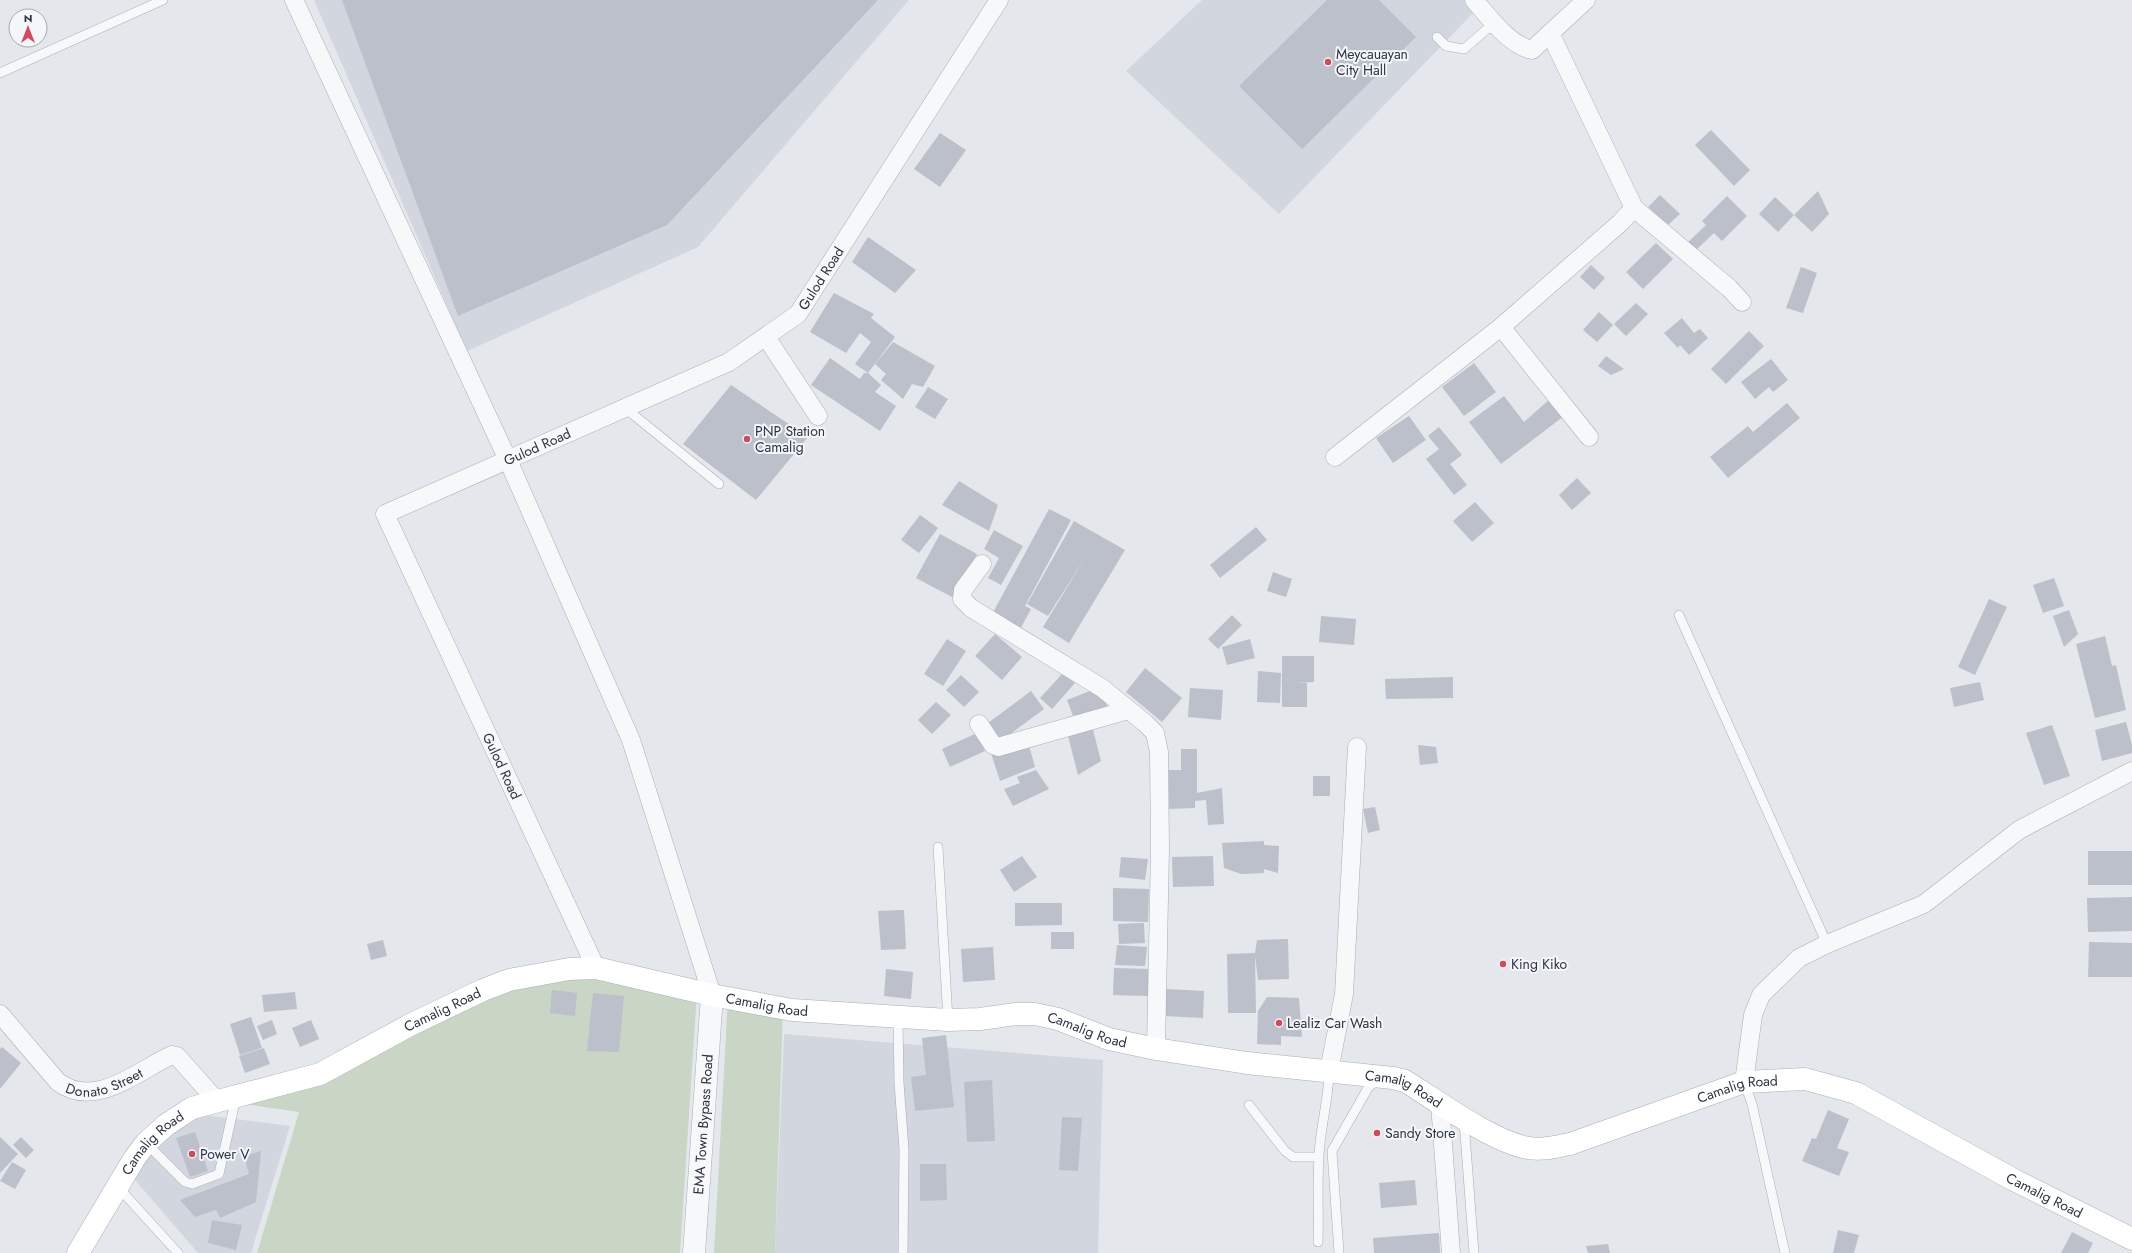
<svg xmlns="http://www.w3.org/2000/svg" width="2132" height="1253" font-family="Jost,sans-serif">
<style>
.built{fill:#d2d6de}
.green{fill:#c9d6c5}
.building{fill:#bbc0ca}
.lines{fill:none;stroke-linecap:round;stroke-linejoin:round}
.service-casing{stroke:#a9aeb7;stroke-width:10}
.minor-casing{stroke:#a9aeb7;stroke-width:19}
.tertiary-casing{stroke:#a9aeb7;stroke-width:23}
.secondary-casing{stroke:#a9aeb7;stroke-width:23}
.service{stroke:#f7f8fa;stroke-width:9}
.minor{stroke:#f7f8fa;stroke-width:18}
.tertiary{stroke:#f7f8fa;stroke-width:22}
.secondary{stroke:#fff;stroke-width:22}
.poi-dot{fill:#d1495b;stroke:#f4f6f9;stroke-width:1.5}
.labels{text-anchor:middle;stroke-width:4;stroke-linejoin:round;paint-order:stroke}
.poi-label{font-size:14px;fill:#2b3445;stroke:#f4f6f9;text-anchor:start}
.street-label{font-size:14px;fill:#2b3445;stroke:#f4f6f9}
</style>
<rect width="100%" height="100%" fill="#e4e7ec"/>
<path class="built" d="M 314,0 L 909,0 L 698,247 L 467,351 Z
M 1202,0 L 1468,0 L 1477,9 L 1279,214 L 1126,71 Z
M 784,1034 L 1103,1060 L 1098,1253 L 775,1253 Z
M 196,1114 L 290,1126 L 251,1253 L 198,1253 L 129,1173 L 165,1130 Z"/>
<path class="green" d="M 569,969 L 697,992 L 680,1253 L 257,1253 L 299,1112 L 216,1100 L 320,1074 L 410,1025 Z
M 728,998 L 783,1008 L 775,1253 L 714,1253 Z"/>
<path class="building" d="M 342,0 L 878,0 L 667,225 L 458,316 Z
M 1327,0 L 1379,0 L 1416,37 L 1302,149 L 1239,86 Z
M 1711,130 L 1750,170 L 1734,186 L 1695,145 Z
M 940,133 L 966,150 L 940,187 L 914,169 Z
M 1818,191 L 1829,214 L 1812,232 L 1794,215 Z
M 1660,195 L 1680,214 L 1668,225 L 1648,207 Z
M 1727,196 L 1747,216 L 1722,241 L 1714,233 L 1696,250 L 1686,244 L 1706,225 L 1702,221 Z
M 1775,197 L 1794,215 L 1778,232 L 1759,214 Z
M 868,237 L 916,270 L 895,293 L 852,262 Z
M 1656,243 L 1673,259 L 1643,289 L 1626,272 Z
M 1591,265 L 1605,278 L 1594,290 L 1580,277 Z
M 1801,267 L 1817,273 L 1803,313 L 1786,308 Z
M 834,293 L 874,314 L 871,318 L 895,337 L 868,373 L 855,364 L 871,342 L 860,333 L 846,353 L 810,332 Z
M 1636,303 L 1648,314 L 1626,336 L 1614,324 Z
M 1599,312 L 1613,325 L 1597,342 L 1583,330 Z
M 1682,318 L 1694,333 L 1700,329 L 1708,338 L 1689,355 L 1680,345 L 1678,348 L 1664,333 Z
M 1749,331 L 1764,346 L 1726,384 L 1711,369 Z
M 893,342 L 935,366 L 923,387 L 912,384 L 903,399 L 881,380 L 886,374 L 875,364 Z
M 1606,356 L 1624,369 L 1611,375 L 1598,366 Z
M 830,358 L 860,379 L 864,373 L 868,373 L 881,385 L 875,392 L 896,406 L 880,431 L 811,385 Z
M 1771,359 L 1788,380 L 1773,392 L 1769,387 L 1755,399 L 1741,382 Z
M 1474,363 L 1496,392 L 1464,416 L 1442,387 Z
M 731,385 L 808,437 L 756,500 L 683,444 Z
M 928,387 L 948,399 L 935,419 L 915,407 Z
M 1504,396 L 1524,422 L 1550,399 L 1564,416 L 1501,464 L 1469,422 Z
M 1787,403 L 1800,418 L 1728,478 L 1710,457 L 1748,426 L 1753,432 Z
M 1409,416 L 1426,440 L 1393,463 L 1376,438 Z
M 1439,427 L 1462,455 L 1450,464 L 1467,485 L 1454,495 L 1426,459 L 1439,449 L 1428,436 Z
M 1577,478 L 1591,493 L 1572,510 L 1559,495 Z
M 959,481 L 998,505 L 989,531 L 942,505 Z
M 1475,502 L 1494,523 L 1472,542 L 1453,521 Z
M 1049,509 L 1071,520 L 1025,606 L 1031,609 L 1018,633 L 990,618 Z
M 920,515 L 938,528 L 919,553 L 901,540 Z
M 1074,521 L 1125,550 L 1069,643 L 1043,627 L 1085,558 L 1048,616 L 1027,604 Z
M 1256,527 L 1267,540 L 1220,578 L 1210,565 Z
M 994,530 L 1023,546 L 1001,585 L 988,578 L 999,558 L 984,549 Z
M 940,534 L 977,554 L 954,598 L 916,578 Z
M 1273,572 L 1292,579 L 1286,597 L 1267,591 Z
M 2054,578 L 2064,606 L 2043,613 L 2033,585 Z
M 1989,599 L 2007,607 L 1975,675 L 1958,667 Z
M 2069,610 L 2078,634 L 2064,647 L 2053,616 Z
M 1232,615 L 1242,625 L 1218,649 L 1208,639 Z
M 1321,616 L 1356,619 L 1354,645 L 1319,642 Z
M 995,634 L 1022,657 L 1002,680 L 975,656 Z
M 2105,636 L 2112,666 L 2116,665 L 2126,710 L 2095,718 L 2076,644 Z
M 947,639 L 966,651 L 943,686 L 924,674 Z
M 1250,639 L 1255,658 L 1227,665 L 1222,647 Z
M 1282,656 L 1314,656 L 1314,682 L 1295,683 L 1307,683 L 1307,707 L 1282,707 Z
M 1145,668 L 1182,698 L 1162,722 L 1126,692 Z
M 1258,671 L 1281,673 L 1280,703 L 1257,702 Z
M 1063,673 L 1075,683 L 1052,709 L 1040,698 Z
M 961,675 L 979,692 L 964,707 L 946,690 Z
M 1453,677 L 1453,698 L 1386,699 L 1385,679 Z
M 1980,682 L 1984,700 L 1954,707 L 1950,688 Z
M 1100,687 L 1108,708 L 1075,721 L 1067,700 Z
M 1190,688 L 1223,690 L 1221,720 L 1188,717 Z
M 1031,691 L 1044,709 L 997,744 L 984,726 Z
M 936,702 L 951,715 L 932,734 L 918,720 Z
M 2126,722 L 2132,745 L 2132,753 L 2102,761 L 2095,730 Z
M 2052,725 L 2070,776 L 2044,785 L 2026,733 Z
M 1092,726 L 1101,761 L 1078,775 L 1067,732 Z
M 977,733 L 985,751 L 950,767 L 942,749 Z
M 1028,742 L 1035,767 L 1000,781 L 991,753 Z
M 1418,745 L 1436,747 L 1438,763 L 1420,765 Z
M 1181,749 L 1197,749 L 1197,793 L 1222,788 L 1224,824 L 1208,825 L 1206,800 L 1195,801 L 1195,808 L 1169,809 L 1167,770 L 1181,770 Z
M 1036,770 L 1049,789 L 1013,806 L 1004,789 L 1020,783 L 1017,777 Z
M 1313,776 L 1330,776 L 1330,796 L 1313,796 Z
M 1375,807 L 1380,830 L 1368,833 L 1363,809 Z
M 1264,841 L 1264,845 L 1279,846 L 1278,873 L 1264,869 L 1264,873 L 1241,874 L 1224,868 L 1222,843 Z
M 2088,851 L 2132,851 L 2132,885 L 2088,885 Z
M 1022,856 L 1037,877 L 1014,892 L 1000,870 Z
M 1213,856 L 1214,886 L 1173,887 L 1172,857 Z
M 1121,857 L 1148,859 L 1145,880 L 1119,877 Z
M 1113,888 L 1149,889 L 1148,922 L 1113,921 Z
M 2132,897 L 2132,931 L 2088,932 L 2087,898 Z
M 1015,903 L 1062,903 L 1062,925 L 1015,926 Z
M 904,910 L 906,949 L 881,950 L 878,911 Z
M 1144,923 L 1145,943 L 1119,944 L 1118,924 Z
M 1051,932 L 1074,932 L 1074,949 L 1051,949 Z
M 1288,939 L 1289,979 L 1258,980 L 1255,956 L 1256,1013 L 1228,1013 L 1227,954 L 1255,953 L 1257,940 Z
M 383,940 L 387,956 L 371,960 L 367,944 Z
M 2089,942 L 2132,943 L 2132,977 L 2088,977 Z
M 1117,945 L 1147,947 L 1145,966 L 1115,965 Z
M 993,947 L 995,980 L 963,982 L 961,949 Z
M 1114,968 L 1150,969 L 1149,996 L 1113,995 Z
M 886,969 L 913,972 L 911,999 L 884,996 Z
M 1166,989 L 1204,991 L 1203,1018 L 1164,1016 Z
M 552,990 L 577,993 L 575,1016 L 550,1013 Z
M 295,992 L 297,1009 L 264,1012 L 262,995 Z
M 593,993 L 624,996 L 619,1052 L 587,1051 Z
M 1267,997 L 1299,998 L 1302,1037 L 1281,1036 L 1281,1045 L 1257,1044 L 1258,1011 Z
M 251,1017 L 262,1048 L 240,1055 L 230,1024 Z
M 272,1020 L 277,1034 L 263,1040 L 257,1026 Z
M 311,1020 L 319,1039 L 300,1047 L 292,1028 Z
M 946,1035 L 954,1107 L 915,1111 L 911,1077 L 926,1075 L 922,1038 Z
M 2,1047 L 21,1063 L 0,1089 L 0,1049 Z
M 264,1048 L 270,1064 L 245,1073 L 239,1056 Z
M 992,1080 L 995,1141 L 967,1142 L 964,1082 Z
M 1828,1110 L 1849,1119 L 1837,1148 L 1849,1152 L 1839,1176 L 1802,1161 L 1812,1138 L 1816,1139 Z
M 1062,1117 L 1082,1118 L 1078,1171 L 1059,1170 Z
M 195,1132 L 208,1171 L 190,1177 L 176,1138 Z
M 0,1137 L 18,1154 L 0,1173 Z
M 21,1137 L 34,1150 L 26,1158 L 13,1145 Z
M 261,1151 L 256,1202 L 220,1218 L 216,1210 L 195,1217 L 180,1200 L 249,1174 L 244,1156 Z
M 12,1162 L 26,1170 L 15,1189 L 0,1181 Z
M 920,1164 L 946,1164 L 947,1200 L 920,1201 Z
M 1415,1180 L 1417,1205 L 1381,1208 L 1379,1183 Z
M 212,1220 L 242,1225 L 236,1250 L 208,1243 Z
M 1838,1230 L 1859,1235 L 1854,1253 L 1833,1253 Z
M 2072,1232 L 2093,1243 L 2088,1253 L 2061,1253 Z
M 1439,1233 L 1440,1253 L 1374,1253 L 1373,1238 Z
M 1608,1244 L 1610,1253 L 1588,1253 L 1586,1246 Z"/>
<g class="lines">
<defs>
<path id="service" d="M 1437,37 L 1446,46 L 1464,49 L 1487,29 L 1498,27
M 0,73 L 163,0
M 625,408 L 719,484
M 1679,615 L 1827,944
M 938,847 L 948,1020
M 898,1018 L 899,1083 L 904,1149 L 903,1253
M 1744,1082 L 1752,1104 L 1785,1253
M 1249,1105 L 1285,1151 L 1293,1157 L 1319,1157
M 1464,1121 L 1474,1253
M 146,1143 L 185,1182 L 192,1184 L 219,1174 L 236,1097
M 117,1186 L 178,1253
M 1318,1242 C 1319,1214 1317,1185 1319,1156 C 1320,1127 1329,1099 1329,1071
M 1339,1253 L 1332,1151 L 1368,1088 L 1378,1079"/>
<g id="minor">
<path d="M 294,0 L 508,460 L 631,740 L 712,995"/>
<path d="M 1474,0 C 1489,17 1509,45 1532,50 L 1586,0"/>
<path d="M 1634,208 L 1729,288 L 1742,302"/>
<path d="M 1501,327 L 1589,437"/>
<path d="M 766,337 L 818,416"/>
<path d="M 1335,457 L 1501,327 L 1620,223 L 1634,208 L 1550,33"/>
<path d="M 982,564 L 963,590 L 962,599 L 971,608 L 1102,688 L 1145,723 L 1155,733 L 1159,752 L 1160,848 L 1156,1049"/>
<path d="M 979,724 L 993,745 L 998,747 L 1128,710"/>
<path id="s1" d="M 596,968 L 385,514 L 729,362 L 798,314 L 999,0"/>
<path id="s2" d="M 0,1014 L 58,1082 C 96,1110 138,1070 172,1055 L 177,1056 L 216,1100"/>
<path d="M 1329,1071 L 1344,994 L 1357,747"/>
<path d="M 1744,1082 L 1753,1015 L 1761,995 L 1799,958 L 1827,944 L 1924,904 L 2019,830 L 2132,771"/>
<path d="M 1440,1103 L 1451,1253"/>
</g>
<g id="tertiary">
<path id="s3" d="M 694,1253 L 712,995"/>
</g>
<g id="secondary">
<path id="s4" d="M 78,1253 L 134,1159 L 146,1143 L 166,1125 L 192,1108 L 320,1074 L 410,1025 L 483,990 L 509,980 L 569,969 L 596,968 L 712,995 L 792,1010 L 948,1020 L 980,1019 L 1016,1014 L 1035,1014 L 1058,1019 L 1109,1039 L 1156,1049 L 1247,1063 L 1393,1078 L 1405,1081 C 1439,1102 1491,1141 1528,1148 C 1543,1150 1556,1147 1570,1144 L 1744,1082 L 1805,1079 L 1856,1093 L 2014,1180 L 2132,1239"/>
</g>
</defs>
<use href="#service" class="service-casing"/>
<use href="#minor" class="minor-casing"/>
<use href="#tertiary" class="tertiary-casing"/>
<use href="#secondary" class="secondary-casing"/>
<use href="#service" class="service"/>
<use href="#minor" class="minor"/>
<use href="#tertiary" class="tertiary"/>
<use href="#secondary" class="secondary"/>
</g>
<g class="poi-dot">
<circle cx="1328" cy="62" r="4"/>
<circle cx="747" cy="439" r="4"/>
<circle cx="1503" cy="964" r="4"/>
<circle cx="1279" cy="1023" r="4"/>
<circle cx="1377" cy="1133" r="4"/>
<circle cx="192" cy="1154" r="4"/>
</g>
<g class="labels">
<g class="poi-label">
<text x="1336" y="59">Meycauayan<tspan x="1336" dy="16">City Hall</tspan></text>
<text x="755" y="436">PNP Station<tspan x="755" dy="16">Camalig</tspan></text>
<text x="1511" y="969">King Kiko</text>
<text x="1287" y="1028">Lealiz Car Wash</text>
<text x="1385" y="1138">Sandy Store</text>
<text x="200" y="1159">Power V</text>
</g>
<g class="street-label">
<text dy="5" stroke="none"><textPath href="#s1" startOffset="1003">Gulod Road</textPath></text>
<text dy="5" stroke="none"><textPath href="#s1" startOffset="667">Gulod Road</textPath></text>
<text transform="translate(502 766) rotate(65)" y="5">Gulod Road</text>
<text dy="5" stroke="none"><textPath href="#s4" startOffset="794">Camalig Road</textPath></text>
<text dy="5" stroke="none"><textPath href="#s4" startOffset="458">Camalig Road</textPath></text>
<text dy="5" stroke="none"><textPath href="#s4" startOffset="1118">Camalig Road</textPath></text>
<text dy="5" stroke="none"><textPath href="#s2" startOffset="139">Donato Street</textPath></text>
<text dy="5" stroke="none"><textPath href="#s4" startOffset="1442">Camalig Road</textPath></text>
<text dy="5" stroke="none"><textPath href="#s4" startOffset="1801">Camalig Road</textPath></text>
<text dy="5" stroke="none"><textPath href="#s3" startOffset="129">EMA Town Bypass Road</textPath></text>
<text dy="5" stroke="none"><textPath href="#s4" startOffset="134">Camalig Road</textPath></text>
<text dy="5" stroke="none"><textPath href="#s4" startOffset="2137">Camalig Road</textPath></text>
</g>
</g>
<g transform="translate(28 28)"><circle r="19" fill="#f4f6f9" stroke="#a4a8b1"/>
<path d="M0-3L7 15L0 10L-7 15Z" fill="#d1495b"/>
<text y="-6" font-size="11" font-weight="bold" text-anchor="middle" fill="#2b3445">N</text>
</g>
</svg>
